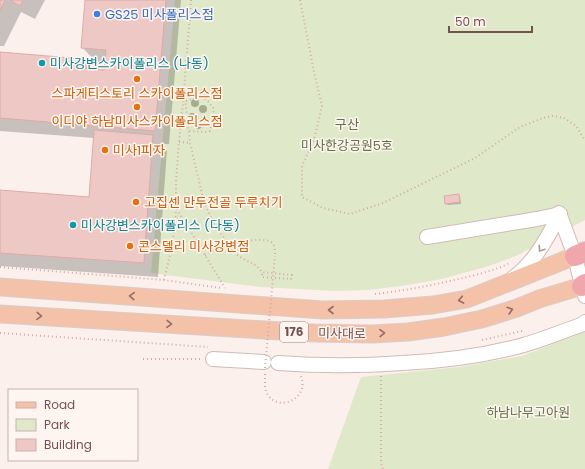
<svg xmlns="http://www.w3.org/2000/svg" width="585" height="469" font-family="Poppins,'Noto Sans KR',sans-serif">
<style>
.green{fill:#e0e8ca}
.shadow{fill:#0003}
.building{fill:#eec8c4;stroke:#e0aaa6}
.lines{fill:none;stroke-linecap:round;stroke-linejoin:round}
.minor-casing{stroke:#d2bab6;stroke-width:16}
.major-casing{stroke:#d8cece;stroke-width:19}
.highway-casing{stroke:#d8cece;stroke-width:22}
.path{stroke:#d4aaa7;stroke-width:2;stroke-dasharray:1 3;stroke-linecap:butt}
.minor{stroke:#fff;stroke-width:14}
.major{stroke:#f4c1a9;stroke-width:17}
.highway{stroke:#f0a7ab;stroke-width:20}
.path-bridge{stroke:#d4aaa7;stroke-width:2;stroke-dasharray:1 3;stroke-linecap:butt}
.tree{fill:#a6ac90}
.oneway{stroke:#ac9795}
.oneway2{stroke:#946d66}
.shop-dot{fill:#3f7fe0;stroke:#fef5f1;stroke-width:1.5}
.culture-dot{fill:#0f9aa8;stroke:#fef5f1;stroke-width:1.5}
.food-dot{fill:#e8710a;stroke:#fef5f1;stroke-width:1.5}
.labels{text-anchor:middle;stroke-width:3;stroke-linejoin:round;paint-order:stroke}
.shield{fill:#fef5f1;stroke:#9d8280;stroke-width:1}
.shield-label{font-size:12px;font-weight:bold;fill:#74514f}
.shop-label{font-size:13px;fill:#366cbe;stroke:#fef5f1;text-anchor:start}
.culture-label{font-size:13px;fill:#0d838f;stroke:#fef5f1;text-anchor:start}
.food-label{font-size:13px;fill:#c56008;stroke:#fef5f1;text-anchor:start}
.park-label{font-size:13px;fill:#617445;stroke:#fef5f1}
.street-label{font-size:13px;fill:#74514f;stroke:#fef5f1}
</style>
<rect width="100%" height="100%" fill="#fbf0eb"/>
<path class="green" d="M 175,0 L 585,0 L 585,220 L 516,256 L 489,266 L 442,279 L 401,286 L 368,290 L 335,291 L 260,287 L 151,273 Z
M 585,332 L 585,469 L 328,469 L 361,377 L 459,367 L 522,356 Z"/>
<path class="shadow" d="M 0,0 L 45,0 L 35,19 L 21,12 L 4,46 L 0,46 Z
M 86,0 L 181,0 L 169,144 L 161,144 L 167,150 L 158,277 L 0,266 L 0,191 L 90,198 L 94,138 L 0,131 L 0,53 L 83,60 L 93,70 L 105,71 L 106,63 L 96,62 L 82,47 Z
M 458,195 L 460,196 L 461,204 L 448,205 L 446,204 Z"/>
<path class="building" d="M 0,0 L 5,0 L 0,11 Z
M 10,0 L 23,0 L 20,6 Z
M 85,0 L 166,0 L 155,131 L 0,118 L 0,52 L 84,59 L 83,68 L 104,70 L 106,50 L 81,48 Z
M 94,130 L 153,135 L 144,263 L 0,253 L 0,190 L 89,197 Z
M 459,194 L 460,202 L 445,204 L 444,196 Z"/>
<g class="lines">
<defs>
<path id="minor" d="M 559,213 L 575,256 L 582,286 L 585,296
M 427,237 L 537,219 L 560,214
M 513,278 C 535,262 547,238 560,214
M 213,359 L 264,362
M 278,363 C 320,366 360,366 403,363 C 442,361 482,356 520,346 C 542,340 563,331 584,324 L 585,322"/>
<path id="major" d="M 0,287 L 323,310 L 384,309 L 433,305 L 467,299 L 575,256
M 0,314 L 314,333 L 372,334 L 408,332 L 444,327 L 482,319 L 517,308 L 539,299 L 582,286"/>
<path id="highway" d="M 575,256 L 585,252
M 582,286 L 585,284"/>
</defs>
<use href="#minor" class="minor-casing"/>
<use href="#major" class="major-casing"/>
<use href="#highway" class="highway-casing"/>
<path class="path" d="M 191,0 L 184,90 L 190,143 L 204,202 L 214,224 L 220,233 L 229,244 C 239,243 267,235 273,244 C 275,247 275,252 275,256
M 300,0 L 314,72 L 322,106 L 314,140 L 302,166 L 302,197 L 323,208 L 350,214 L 383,203 L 475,158 L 520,127 L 543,118 L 553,116 L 564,118 L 576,126 L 584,139
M 186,101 C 203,96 202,93 214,109 L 210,131 L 207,132 L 189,131
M 179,142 L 190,143
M 177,209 L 225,288
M 205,255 L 229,244 C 233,256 246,260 255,265 C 258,267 260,270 262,272 L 292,275 L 291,279 L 262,277 L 262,272
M 0,267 L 164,280 L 221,288
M 164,280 L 170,255 L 175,226 L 176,209 L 176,181 L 179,142 L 184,95
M 375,294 C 402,291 428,286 454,280 C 473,276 493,271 510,263
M 0,333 L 208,347
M 482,340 L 522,331
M 143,359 L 201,359
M 265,374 C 265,378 265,383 265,387 C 270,415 311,402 301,376
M 381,376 L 381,463 L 383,469"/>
<use href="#minor" class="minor"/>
<use href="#major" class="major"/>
<use href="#highway" class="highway"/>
<path class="path-bridge" d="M 265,368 L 275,256"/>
</g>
<g class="tree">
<circle cx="195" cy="103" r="4"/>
<circle cx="203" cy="109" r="4"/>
<circle cx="192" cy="117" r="4"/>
<circle cx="198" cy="125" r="4"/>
</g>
<defs><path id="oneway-chevron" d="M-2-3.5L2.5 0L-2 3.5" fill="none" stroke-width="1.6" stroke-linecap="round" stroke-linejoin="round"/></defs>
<use class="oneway" href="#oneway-chevron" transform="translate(541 249) rotate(124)"/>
<g class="oneway2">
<use href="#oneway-chevron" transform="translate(132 296) rotate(-176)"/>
<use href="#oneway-chevron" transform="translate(461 300) rotate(169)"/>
<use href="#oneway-chevron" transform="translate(331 310) rotate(180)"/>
<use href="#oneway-chevron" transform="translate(510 310) rotate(-17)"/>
<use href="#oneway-chevron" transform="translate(39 316) rotate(3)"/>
<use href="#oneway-chevron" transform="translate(169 324) rotate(3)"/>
<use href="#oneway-chevron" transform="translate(382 333) rotate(-2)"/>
</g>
<circle class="shop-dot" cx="97" cy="14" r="4"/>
<g class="culture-dot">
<circle cx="42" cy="63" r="4"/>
<circle cx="73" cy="225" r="4"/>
</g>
<g class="food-dot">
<circle cx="137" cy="79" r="4"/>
<circle cx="137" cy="107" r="4"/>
<circle cx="105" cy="150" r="4"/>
<circle cx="136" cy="202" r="4"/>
<circle cx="130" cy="246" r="4"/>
</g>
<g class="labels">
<rect class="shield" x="280" y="322" width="28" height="20" rx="3"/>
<g class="shield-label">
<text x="294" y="336">176</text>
</g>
<g class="shop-label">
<text x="105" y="19">GS25 미사폴리스점</text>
</g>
<g class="culture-label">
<text x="50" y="68">미사강변스카이폴리스 (나동)</text>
<text x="81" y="230">미사강변스카이폴리스 (다동)</text>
</g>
<g class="food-label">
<text x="137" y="98" text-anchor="middle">스파게티스토리 스카이폴리스점</text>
<text x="137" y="126" text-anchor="middle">이디야 하남미사스카이폴리스점</text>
<text x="113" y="155">미사1피자</text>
<text x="144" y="207">고집센 만두전골 두루치기</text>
<text x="138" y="251">콘스델리 미사강변점</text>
</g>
<g class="park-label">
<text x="347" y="129">구산</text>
<text x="347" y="150">미사한강공원5호</text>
<text x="528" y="417">하남나무고아원</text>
</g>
<g class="street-label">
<text transform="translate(342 333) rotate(1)" y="5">미사대로</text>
</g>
</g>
<rect x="8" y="389" width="130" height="72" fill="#fef5f1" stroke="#c7b3b0"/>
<rect x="16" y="402" width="20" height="6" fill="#f4c1a9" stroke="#c7b3b0"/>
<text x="44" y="409" font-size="12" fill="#74514f">Road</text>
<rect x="16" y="419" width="20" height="12" fill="#e0e8ca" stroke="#c7b3b0"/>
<text x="44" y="429" font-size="12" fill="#74514f">Park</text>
<rect x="16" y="439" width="20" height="12" fill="#eec8c4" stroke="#c7b3b0"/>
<text x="44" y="449" font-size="12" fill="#74514f">Building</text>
<path d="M449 26v6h83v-6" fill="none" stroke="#74514f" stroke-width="2"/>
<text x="455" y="26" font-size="12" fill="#74514f" stroke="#fef5f1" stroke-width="3" paint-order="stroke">50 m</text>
</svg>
